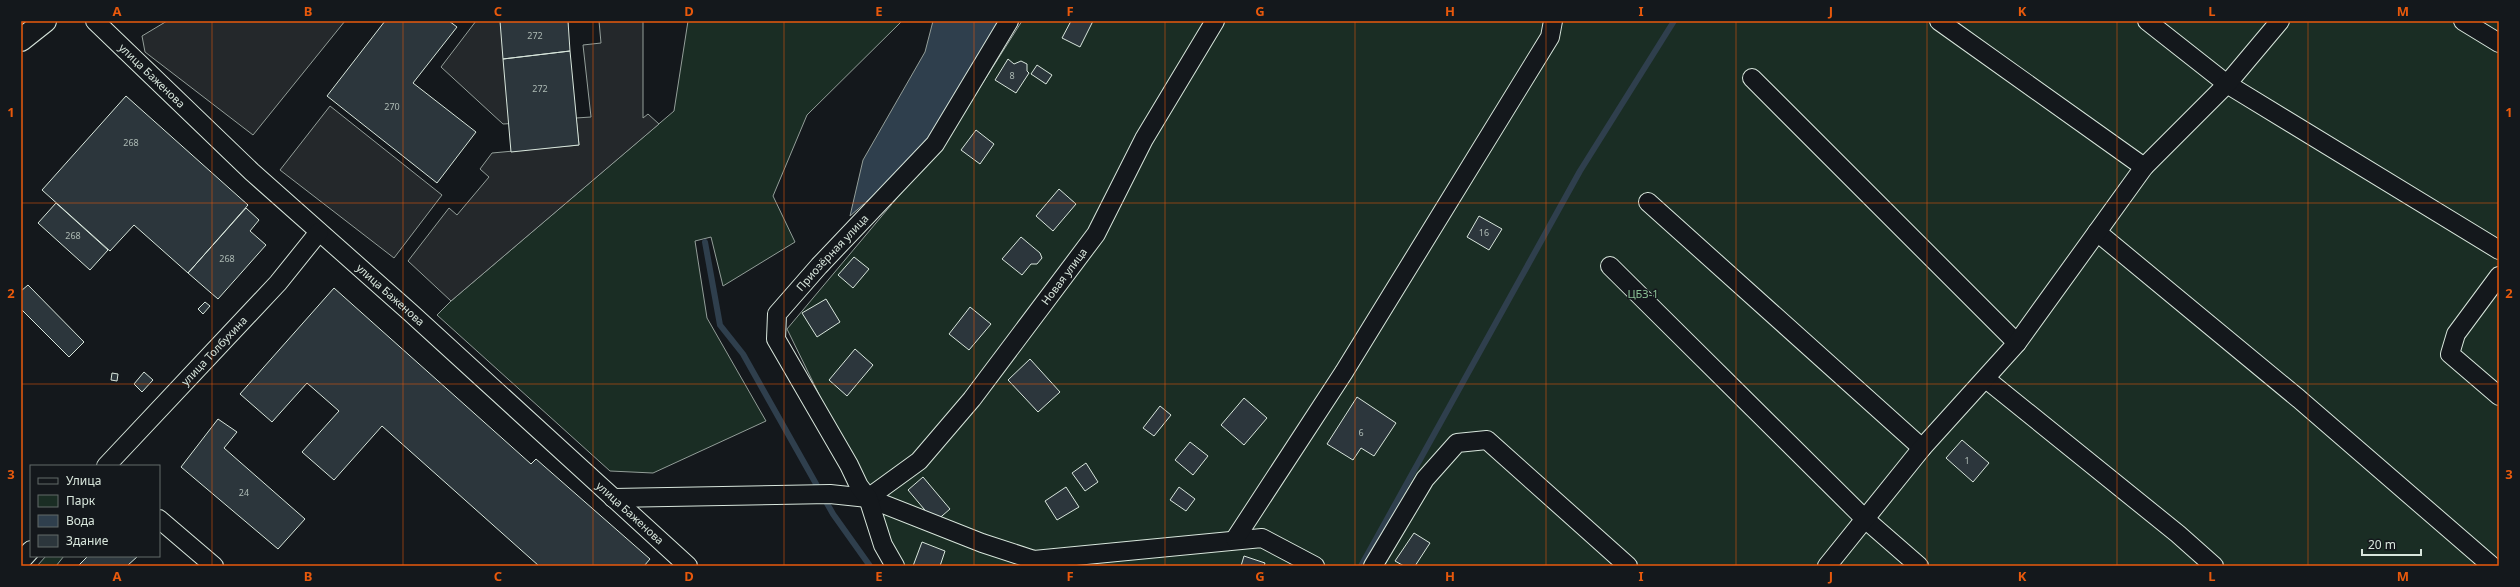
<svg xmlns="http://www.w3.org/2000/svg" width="2520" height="587" font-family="'Noto Sans',sans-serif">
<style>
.green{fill:#1a2d24;stroke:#939e99}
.parking{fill:#24282b;stroke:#939e99}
.water{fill:#2f3f4d;stroke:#939e99}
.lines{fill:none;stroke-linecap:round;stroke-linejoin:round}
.stream{stroke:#2f3f4d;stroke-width:6}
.building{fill:#2c363c;stroke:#d8e6dc}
.street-casing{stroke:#d8e6dc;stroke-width:20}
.primary-casing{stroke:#d8e6dc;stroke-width:24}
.street{stroke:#14181c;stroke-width:18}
.primary{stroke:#14181c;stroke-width:22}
.grid{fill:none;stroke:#e8590c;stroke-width:1;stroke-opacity:0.55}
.labels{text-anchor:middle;stroke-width:3;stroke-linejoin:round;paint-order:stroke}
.number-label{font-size:9px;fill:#adbab4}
.street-label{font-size:11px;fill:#d8e6dc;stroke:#14181c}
.park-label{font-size:11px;fill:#8ac095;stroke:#14181c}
.neatline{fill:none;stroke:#e8590c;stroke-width:1.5}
.grid-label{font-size:13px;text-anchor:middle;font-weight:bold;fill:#e8590c}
</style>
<rect width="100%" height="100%" fill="#14181c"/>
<path class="green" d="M 688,21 L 902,21 L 807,115 L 773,196 L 795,242 L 723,286 L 711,237 L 695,241 L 707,318 L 766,421 L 653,473 L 610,471 L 437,315 L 451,301 L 674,111 Z
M 1022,21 L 2499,21 L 2499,566 L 903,566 L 787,329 L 949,136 Z
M 46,556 L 64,556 L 56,566 L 37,566 Z"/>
<path class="parking" d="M 167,21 L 345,21 L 253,135 L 145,52 L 142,36 Z
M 476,21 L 506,21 L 521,123 L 503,124 L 441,67 Z
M 599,21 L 643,21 L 643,118 L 648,114 L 659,124 L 451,301 L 408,261 L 449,208 L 457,215 L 489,177 L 480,169 L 492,153 L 579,145 L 576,118 L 591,117 L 583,45 L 601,43 Z
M 330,106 L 442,195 L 394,258 L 280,170 Z"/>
<path class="water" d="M 933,21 L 999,21 L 925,151 L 850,216 L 863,160 L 925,52 Z"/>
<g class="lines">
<path class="stream" d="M 705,242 L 720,325 L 743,354 L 833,514 L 870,566
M 1361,566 L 1580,171 L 1674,21"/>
</g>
<path class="building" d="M 385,21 L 449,21 L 457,27 L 413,83 L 476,132 L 437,183 L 327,96 Z
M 500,21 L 568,21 L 570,51 L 503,59 Z
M 1071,21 L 1093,21 L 1080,47 L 1062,38 Z
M 570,51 L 579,145 L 511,152 L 503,59 Z
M 1008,59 L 1014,64 L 1021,61 L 1027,64 L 1027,71 L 1029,73 L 1016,93 L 995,80 Z
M 1037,65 L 1052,75 L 1046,84 L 1031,74 Z
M 126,96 L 248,205 L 188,273 L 134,225 L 110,251 L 42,190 Z
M 976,130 L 994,144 L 980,164 L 961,150 Z
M 1059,189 L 1076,204 L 1053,231 L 1036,216 Z
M 56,203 L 108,250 L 90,270 L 38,223 Z
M 246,208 L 259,220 L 250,231 L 266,245 L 218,299 L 188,273 Z
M 1479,216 L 1502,229 L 1489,250 L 1467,237 Z
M 1021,237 L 1040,253 L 1042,258 L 1037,264 L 1031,264 L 1022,275 L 1002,259 Z
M 854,257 L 869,269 L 853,288 L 838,275 Z
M 28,285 L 84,342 L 69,357 L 21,309 L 21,291 Z
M 334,288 L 531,464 L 536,459 L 650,559 L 644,566 L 539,566 L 382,426 L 334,480 L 302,452 L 339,411 L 307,383 L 272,422 L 240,394 Z
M 826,299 L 840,322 L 817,337 L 802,313 Z
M 205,302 L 210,306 L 203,314 L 198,309 Z
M 970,307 L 991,324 L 969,350 L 949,334 Z
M 855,349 L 873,365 L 847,396 L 829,380 Z
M 1030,359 L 1060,392 L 1038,412 L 1008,380 Z
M 144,372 L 153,380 L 142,392 L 134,384 Z
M 112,373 L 118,374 L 117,381 L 111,380 Z
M 1357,397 L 1396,423 L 1374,456 L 1361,448 L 1353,460 L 1327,444 Z
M 1244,398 L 1267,418 L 1244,445 L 1221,425 Z
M 1160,406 L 1171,415 L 1154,436 L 1143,428 Z
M 218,419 L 237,432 L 224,448 L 305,519 L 278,549 L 181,467 Z
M 1962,440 L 1989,463 L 1973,482 L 1946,458 Z
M 1190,442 L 1208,456 L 1193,475 L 1175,460 Z
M 1086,463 L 1098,482 L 1085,491 L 1072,473 Z
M 923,477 L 950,509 L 935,522 L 908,490 Z
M 1066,487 L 1079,507 L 1057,520 L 1045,501 Z
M 1179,487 L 1195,499 L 1186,511 L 1170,500 Z
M 1414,533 L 1430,543 L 1415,566 L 1404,566 L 1395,561 Z
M 922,542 L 945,551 L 940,566 L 913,566 Z
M 88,556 L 138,556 L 127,566 L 78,566 Z
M 1244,556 L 1265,563 L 1264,566 L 1241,566 Z"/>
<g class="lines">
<defs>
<g id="street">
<path id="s1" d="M 95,21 L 252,172 L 411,313 L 688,566"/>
<path d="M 1939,21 L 2144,167"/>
<path d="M 2147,21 L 2227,84 L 2499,250"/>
<path d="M 2463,21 L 2499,43"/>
<path d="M 1752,78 L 2017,343"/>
<path d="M 1648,202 L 1922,448"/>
<path d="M 2097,232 L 2299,399 L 2492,566"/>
<path d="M 1610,266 L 1865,519 L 1919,566"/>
<path d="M 2499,276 L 2456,334 L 2450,354 L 2499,396"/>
<path d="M 1986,379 L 2178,534 L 2214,566"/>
<path id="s2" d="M 106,466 L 278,283 L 319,232"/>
<path d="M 613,498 L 830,494 L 868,498 L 982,543 L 1034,560 L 1262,538 L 1315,566"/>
<path id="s3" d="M 868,498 L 919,461 L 972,399 L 1096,234 L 1144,139 L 1215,21"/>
<path d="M 159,519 L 214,566"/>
<path d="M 1235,539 L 1344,372 L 1550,37 L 1553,21"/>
<path d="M 21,561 L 31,550"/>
<path id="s4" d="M 895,566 L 883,545 L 868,498 L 859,486 L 849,465 L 776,339 L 777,314 L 819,266 L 935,144 L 1009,21"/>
<path d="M 1373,566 L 1425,479 L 1457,443 L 1487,440 L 1628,566"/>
<path d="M 1827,566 L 1922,448 L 2017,343 L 2144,167 L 2227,84 L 2280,21"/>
</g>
<path id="primary" d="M 21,40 L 45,21"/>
</defs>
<use href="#street" class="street-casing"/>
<use href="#primary" class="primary-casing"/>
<use href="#street" class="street"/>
<use href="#primary" class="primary"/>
</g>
<path class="grid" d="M 212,21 L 212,566M 403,21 L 403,566M 593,21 L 593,566M 784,21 L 784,566M 974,21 L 974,566M 1165,21 L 1165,566M 1355,21 L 1355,566M 1546,21 L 1546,566M 1736,21 L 1736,566M 1927,21 L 1927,566M 2117,21 L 2117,566M 2308,21 L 2308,566M 21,203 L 2499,203M 21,384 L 2499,384"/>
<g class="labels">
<g class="number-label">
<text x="535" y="39">272</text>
<text x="1012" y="79">8</text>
<text x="540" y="92">272</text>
<text x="392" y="110">270</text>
<text x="131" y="146">268</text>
<text x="1484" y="236">16</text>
<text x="73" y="239">268</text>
<text x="227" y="262">268</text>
<text x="1361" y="436">6</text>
<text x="1967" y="464">1</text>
<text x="244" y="496">24</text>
</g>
<g class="street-label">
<text dy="4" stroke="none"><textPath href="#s1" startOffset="79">улица Баженова</textPath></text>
<text dy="4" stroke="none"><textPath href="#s4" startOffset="365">Приозёрная улица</textPath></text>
<text dy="4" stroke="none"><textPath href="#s3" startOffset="298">Новая улица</textPath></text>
<text dy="4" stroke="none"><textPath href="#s1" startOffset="403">улица Баженова</textPath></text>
<text dy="4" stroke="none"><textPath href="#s2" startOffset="158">улица Толбухина</textPath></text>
<text dy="4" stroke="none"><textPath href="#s1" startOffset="727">улица Баженова</textPath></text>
</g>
<g class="park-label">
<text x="1643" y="298">ЦБЗ-1</text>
</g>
</g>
<rect width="2520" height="587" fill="none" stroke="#14181c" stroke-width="44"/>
<rect x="30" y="465" width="130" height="92" fill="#14181c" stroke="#626a69"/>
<rect x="38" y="478" width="20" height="6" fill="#14181c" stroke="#626a69"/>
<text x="66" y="485" font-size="12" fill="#d8e6dc">Улица</text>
<rect x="38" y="495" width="20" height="12" fill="#1a2d24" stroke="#626a69"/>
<text x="66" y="505" font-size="12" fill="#d8e6dc">Парк</text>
<rect x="38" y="515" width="20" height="12" fill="#2f3f4d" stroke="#626a69"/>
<text x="66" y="525" font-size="12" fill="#d8e6dc">Вода</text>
<rect x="38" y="535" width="20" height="12" fill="#2c363c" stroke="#626a69"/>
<text x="66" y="545" font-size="12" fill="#d8e6dc">Здание</text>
<path d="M2362 549v6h59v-6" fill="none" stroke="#d8e6dc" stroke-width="2"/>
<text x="2368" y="549" font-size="12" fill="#d8e6dc" stroke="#14181c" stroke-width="3" paint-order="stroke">20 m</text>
<rect x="22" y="22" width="2476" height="543" class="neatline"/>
<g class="grid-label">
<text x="117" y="16">A</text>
<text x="308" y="16">B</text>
<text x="498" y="16">C</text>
<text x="689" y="16">D</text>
<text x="879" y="16">E</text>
<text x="1070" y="16">F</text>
<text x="1260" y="16">G</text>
<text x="1450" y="16">H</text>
<text x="1641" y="16">I</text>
<text x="1831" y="16">J</text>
<text x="2022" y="16">K</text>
<text x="2212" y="16">L</text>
<text x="2403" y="16">M</text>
<text x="11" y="117">1</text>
<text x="2509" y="117">1</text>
<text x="11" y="298">2</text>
<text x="2509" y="298">2</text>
<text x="11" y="479">3</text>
<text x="2509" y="479">3</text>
<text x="117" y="581">A</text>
<text x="308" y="581">B</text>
<text x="498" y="581">C</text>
<text x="689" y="581">D</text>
<text x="879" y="581">E</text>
<text x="1070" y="581">F</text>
<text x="1260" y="581">G</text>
<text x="1450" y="581">H</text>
<text x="1641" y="581">I</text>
<text x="1831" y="581">J</text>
<text x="2022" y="581">K</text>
<text x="2212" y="581">L</text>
<text x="2403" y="581">M</text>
</g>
</svg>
